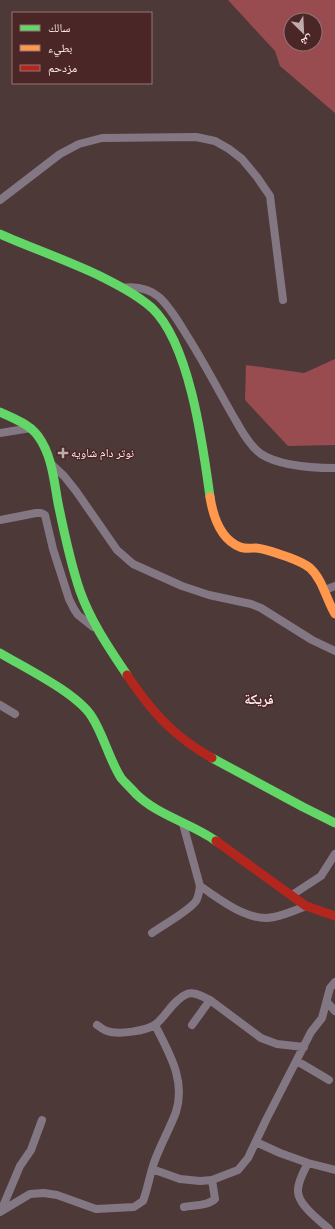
<svg xmlns="http://www.w3.org/2000/svg" width="335" height="1229" font-family="'Zilla Slab','Noto Naskh Arabic',serif">
<style>
.forest{fill:#994c4f;fill-rule:evenodd}
.lines{fill:none;stroke-linecap:round;stroke-linejoin:round}
.street{stroke:#847784;stroke-width:8}
.fast{stroke:#63d668;stroke-width:9}
.slow{stroke:#ff974d;stroke-width:9}
.jam{stroke:#b3261e;stroke-width:9}
.poi-dot{fill:#c0abab;stroke:#4b2627;stroke-width:1.5}
.labels{text-anchor:middle;stroke-width:3;stroke-linejoin:round;paint-order:stroke}
.poi-label{font-size:12px;fill:#fee9e9;stroke:#4b2627;text-anchor:start}
.quarter-label{font-size:14px;font-weight:bold;fill:#fee9e9;stroke:#4b2627}
</style>
<rect width="100%" height="100%" fill="#4e3939"/>
<path class="forest" d="M 228,0 L 335,0 L 335,113 L 280,66 L 275,51 ZM 291,20 L 315,20 L 315,44 L 291,44 Z
M 335,359 L 335,445 L 288,446 L 245,400 L 246,365 L 304,373 Z"/>
<g class="lines">
<path class="street" d="M 0,200 L 60,154 L 79,144 L 102,138 L 196,137 L 215,141 L 229,149 L 242,159 L 257,177 L 270,196 L 283,300
M 122,288 C 136,286 148,288 159,297 C 170,307 178,321 186,334 C 204,362 219,392 236,421 C 242,432 250,446 261,454 C 280,466 313,468 335,468
M 0,433 L 31,428
M 50,463 L 64,476 L 76,491 L 117,550 L 133,564 L 182,586 L 209,595 L 251,604 L 261,608 L 312,640 L 335,651
M 0,520 L 36,513 L 41,513 L 45,515 L 53,549 L 69,599 L 74,609 L 78,615 L 93,627
M 325,590 L 335,586
M 0,705 L 15,714
M 200,886 C 220,899 248,923 274,917 C 285,915 296,910 306,906
M 292,895 L 321,876 L 335,854
M 152,933 C 163,925 189,911 196,901 C 199,896 199,891 200,886 L 183,824
M 327,1002 L 335,1011
M 97,1025 C 100,1027 104,1030 107,1031 C 118,1035 147,1031 156,1024 C 166,1016 174,999 187,994 C 194,991 203,997 210,1000
M 192,1025 L 210,1000 L 261,1038 L 277,1044 L 304,1047
M 297,1061 L 329,1080
M 256,1142 L 280,1153 L 308,1163 L 335,1170
M 308,1163 C 304,1171 298,1181 298,1190 C 297,1204 319,1220 329,1229
M 152,1169 L 180,1179 L 200,1181 L 212,1180 L 238,1170 L 248,1158 L 266,1120 L 311,1032 L 322,1018 L 330,988 L 335,982
M 184,1207 C 194,1205 208,1206 215,1199 L 212,1180
M 1,1211 L 20,1166 L 31,1150 L 42,1120
M 0,1212 L 30,1194 L 44,1193 L 57,1195 L 96,1209 L 134,1207 L 143,1201 C 148,1188 150,1173 155,1160 C 161,1144 170,1128 176,1112 C 186,1080 169,1053 155,1025"/>
<path class="fast" d="M 0,234 C 32,248 66,260 98,275 C 116,284 136,294 152,308 C 190,344 203,446 210,497
M 0,412 C 13,418 29,424 38,436 C 52,455 54,481 58,503 C 64,532 70,562 80,591 C 91,622 109,648 127,675
M 0,653 C 25,668 77,693 92,717 C 104,736 109,759 121,778 C 125,783 131,788 135,793 C 158,816 191,823 216,841
M 212,758 L 303,807 L 335,823"/>
<path class="slow" d="M 210,497 C 213,516 220,539 240,547 C 245,549 251,548 256,548 C 267,549 278,554 288,557 C 296,560 304,563 310,568 C 323,580 326,599 335,614"/>
<path class="jam" d="M 127,675 C 152,712 173,736 212,758
M 216,841 L 306,906 L 335,916"/>
</g>
<path class="poi-dot" d="M61 447h4v4h4v4h-4v4h-4v-4h-4v-4h4z"/>
<g class="labels">
<g class="poi-label">
<text x="71" y="457">نوتر دام شاويه</text>
</g>
<g class="quarter-label">
<text x="259" y="704">فريكة</text>
</g>
</g>
<rect x="12" y="12" width="140" height="72" fill="#4b2627" stroke="#937475"/>
<rect x="20" y="25" width="20" height="6" fill="#63d668" stroke="#937475"/>
<text x="48" y="32" font-size="12" fill="#fee9e9">سالك</text>
<rect x="20" y="45" width="20" height="6" fill="#ff974d" stroke="#937475"/>
<text x="48" y="52" font-size="12" fill="#fee9e9">بطيء</text>
<rect x="20" y="65" width="20" height="6" fill="#b3261e" stroke="#937475"/>
<text x="48" y="72" font-size="12" fill="#fee9e9">مزدحم</text>
<g transform="translate(303 32) rotate(156)"><circle r="19" fill="#4b2627" stroke="#937475"/>
<path d="M0-3L7 15L0 10L-7 15Z" fill="#c0abab"/>
<text y="-6" font-size="11" font-weight="bold" text-anchor="middle" fill="#fee9e9">ش</text>
</g>
</svg>
